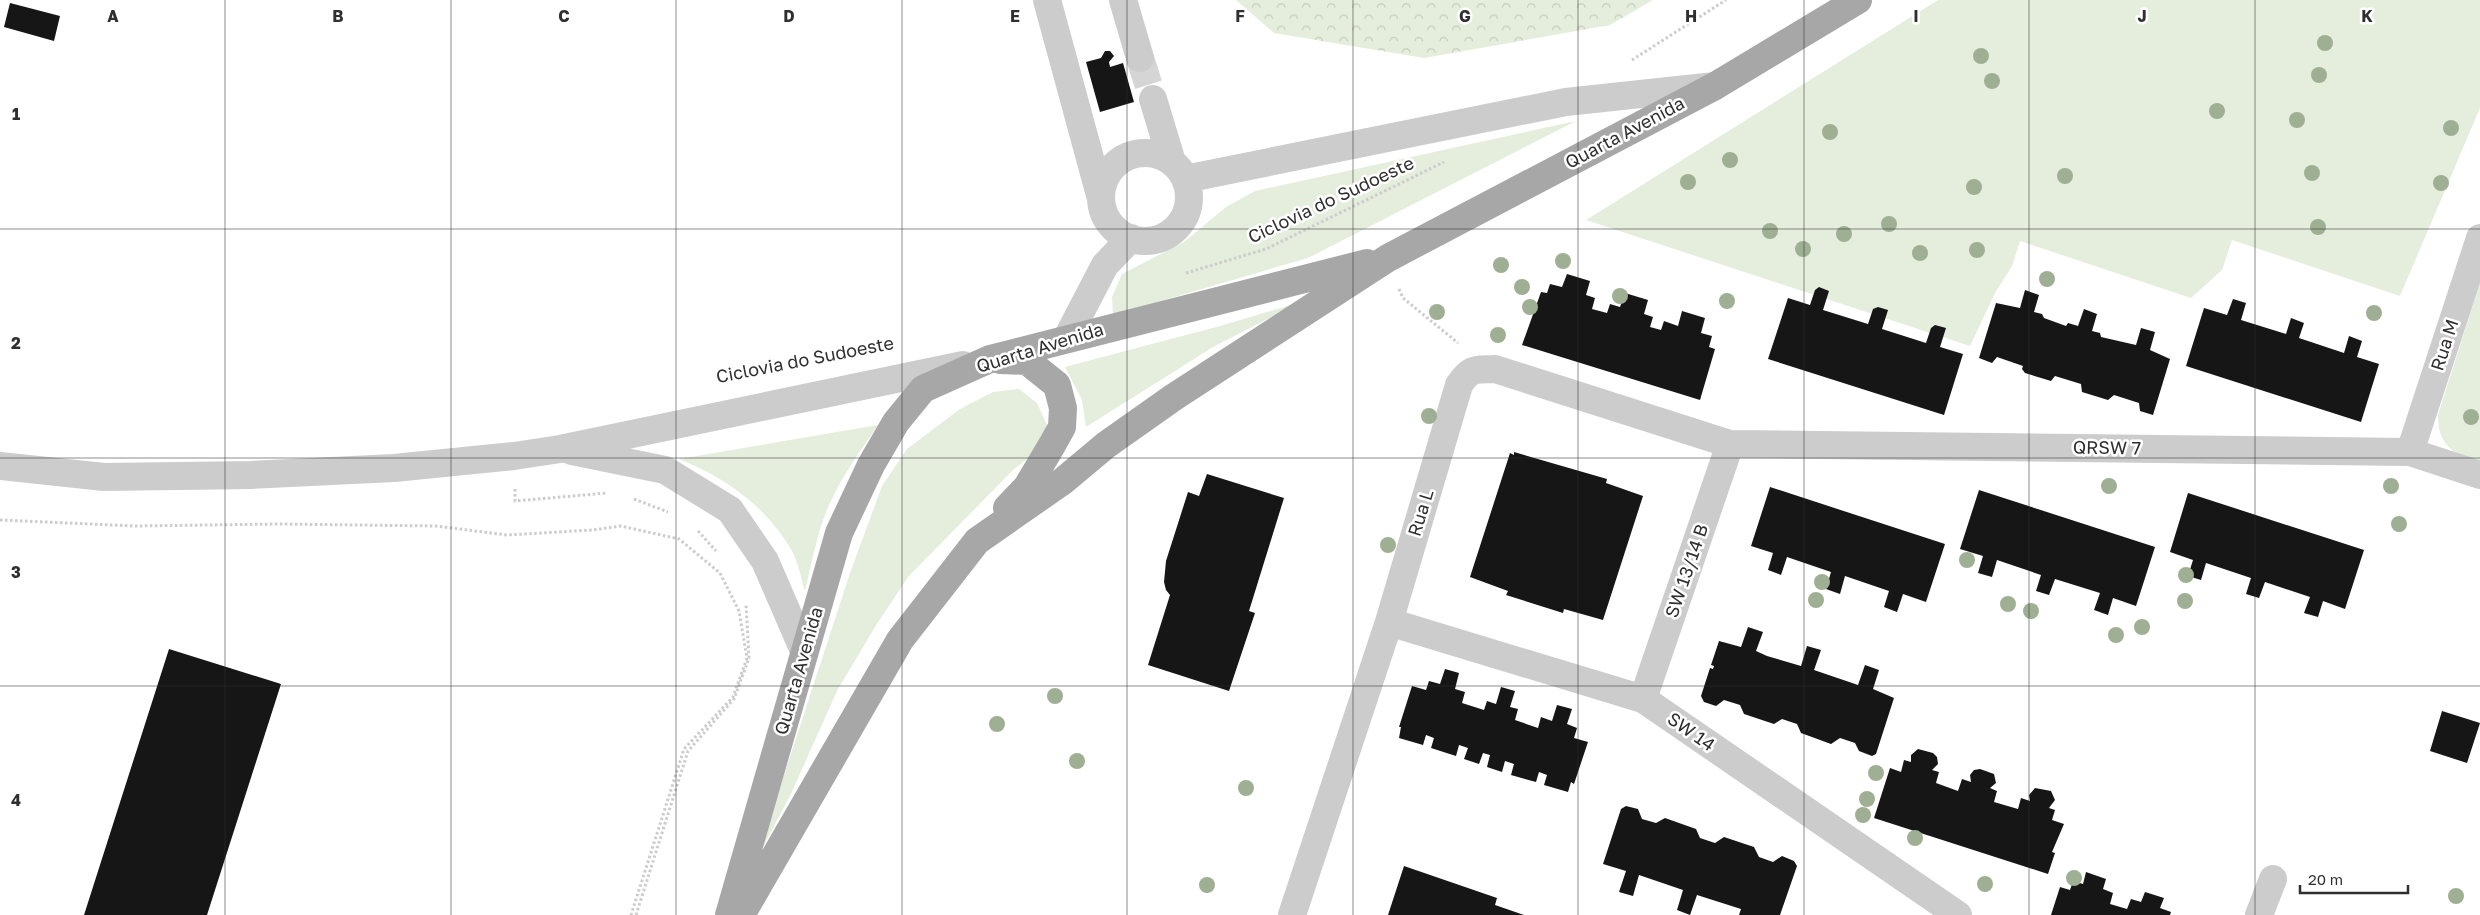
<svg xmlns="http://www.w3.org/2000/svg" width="2480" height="915" font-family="'Golos Text',sans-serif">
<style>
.grass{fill:#e5eddd}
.forest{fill:url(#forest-crowns)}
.building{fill:#161616}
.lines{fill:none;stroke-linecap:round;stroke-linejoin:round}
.minor-tunnel{stroke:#d5d5d5;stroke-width:28;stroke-dasharray:28 14;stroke-linecap:butt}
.path{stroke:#ccc;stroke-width:3;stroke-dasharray:2.5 2.5;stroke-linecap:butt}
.minor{stroke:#ccc;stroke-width:28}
.major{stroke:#a7a7a7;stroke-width:28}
.tree{fill:#9faf93}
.grid{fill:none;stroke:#2f2f2f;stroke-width:1;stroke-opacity:0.55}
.labels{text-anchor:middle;stroke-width:5;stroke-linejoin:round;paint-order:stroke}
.street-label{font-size:18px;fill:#2f2f2f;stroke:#fff}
.grid-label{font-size:16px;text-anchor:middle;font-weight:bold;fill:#2f2f2f;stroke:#fff;stroke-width:5;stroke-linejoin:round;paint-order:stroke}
</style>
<defs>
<pattern id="forest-crowns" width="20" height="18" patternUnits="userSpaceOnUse" patternTransform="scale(1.25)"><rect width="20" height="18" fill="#e5eddd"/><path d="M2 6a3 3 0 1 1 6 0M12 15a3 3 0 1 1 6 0" fill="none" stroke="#c5ccbe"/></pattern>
</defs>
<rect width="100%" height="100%" fill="#fff"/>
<path class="grass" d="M 1938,0 L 2480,0 L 2480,108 L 2400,296 L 2232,240 L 2222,270 L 2191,298 L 2020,241 L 2012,266 L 1995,293 L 1970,346 L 1586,220 Z
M 1576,121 L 1308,258 L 1113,315 L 1112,297 L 1122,274 L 1184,242 L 1226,207 L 1255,191 Z
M 2480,283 L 2480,465 C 2454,453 2438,447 2438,415 Z
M 1301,302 L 1213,347 L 1086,427 L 1082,400 L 1065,367 L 1220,326 Z
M 1019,389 L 1037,403 L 1047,425 L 1040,449 L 1014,469 L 908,577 L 875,627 L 838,689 L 790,796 L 757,858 L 850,573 L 882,486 L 907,449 L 960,409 L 993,392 Z
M 878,425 C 860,451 842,476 829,505 C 817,532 812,563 805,591 C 801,578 798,562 792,551 C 767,507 725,477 679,459 Z"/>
<path class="forest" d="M 1236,0 L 1653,0 L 1610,25 L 1424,58 L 1274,33 Z"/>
<path class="building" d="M 10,3 L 60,16 L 54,41 L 4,27 Z
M 1105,51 L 1110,51 L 1114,56 L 1109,62 L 1110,67 L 1123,63 L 1134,102 L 1100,112 L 1086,62 L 1101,58 Z
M 1567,274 L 1590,281 L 1586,295 L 1595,298 L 1592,309 L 1607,313 L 1610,304 L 1620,307 L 1625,293 L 1648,300 L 1644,314 L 1653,317 L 1650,327 L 1661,330 L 1664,321 L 1678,326 L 1682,311 L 1705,318 L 1701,333 L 1712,336 L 1709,347 L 1715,349 L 1700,400 L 1522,345 L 1541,292 L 1547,293 L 1550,284 L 1562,287 Z
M 1819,287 L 1829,291 L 1823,310 L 1868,324 L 1873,309 L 1878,307 L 1888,310 L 1882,329 L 1926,343 L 1931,328 L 1935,325 L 1946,328 L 1940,347 L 1963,354 L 1944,415 L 1768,359 L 1788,298 L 1810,305 L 1815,290 Z
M 2025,290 L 2039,295 L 2034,312 L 2042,314 L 2044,318 L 2066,326 L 2068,323 L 2078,326 L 2084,309 L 2097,314 L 2092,331 L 2100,333 L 2101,337 L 2136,345 L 2141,328 L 2155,332 L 2150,350 L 2170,359 L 2153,415 L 2140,411 L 2139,403 L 2114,395 L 2108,400 L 2082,392 L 2081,384 L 2055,376 L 2051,381 L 2025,373 L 2022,369 L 2023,366 L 1997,357 L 1992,363 L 1979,358 L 1996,303 L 2020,308 Z
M 2233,299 L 2246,303 L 2241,320 L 2286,334 L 2291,318 L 2304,323 L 2299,338 L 2344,353 L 2349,336 L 2362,341 L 2357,357 L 2379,364 L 2361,422 L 2186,366 L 2204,308 L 2227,315 Z
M 1514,452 L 1607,479 L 1606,483 L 1643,496 L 1603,620 L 1564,609 L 1563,613 L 1506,595 L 1508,591 L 1470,577 L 1510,453 L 1514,455 Z
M 1207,474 L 1284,498 L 1249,611 L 1255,613 L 1229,691 L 1148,665 L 1170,595 L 1166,590 L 1164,582 L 1166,561 L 1188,492 L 1199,496 Z
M 1770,487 L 1945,544 L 1926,602 L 1903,594 L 1897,612 L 1884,607 L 1889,591 L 1845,576 L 1840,594 L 1826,589 L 1831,572 L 1787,557 L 1781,575 L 1768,570 L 1773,553 L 1751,546 Z
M 1979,490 L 2155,547 L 2136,606 L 2113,598 L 2108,615 L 2094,610 L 2100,593 L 2055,579 L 2049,595 L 2036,591 L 2041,575 L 1997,560 L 1992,577 L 1978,573 L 1983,556 L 1960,549 Z
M 2188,493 L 2364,550 L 2345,609 L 2323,601 L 2318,617 L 2304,613 L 2310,597 L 2265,582 L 2259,598 L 2246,594 L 2251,578 L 2206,563 L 2201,580 L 2188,576 L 2193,560 L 2170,552 Z
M 1748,627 L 1763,632 L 1756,651 L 1767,656 L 1801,666 L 1807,646 L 1821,650 L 1814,670 L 1858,685 L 1865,665 L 1879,670 L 1873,689 L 1894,698 L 1876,754 L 1872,756 L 1859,751 L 1855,743 L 1840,738 L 1831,744 L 1801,733 L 1797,724 L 1782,719 L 1774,724 L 1744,714 L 1740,705 L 1724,700 L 1716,706 L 1704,702 L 1701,696 L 1710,668 L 1713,669 L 1714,666 L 1711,665 L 1719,641 L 1741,647 Z
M 169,649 L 281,684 L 207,915 L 84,915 Z
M 1445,669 L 1459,673 L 1455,689 L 1465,692 L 1462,703 L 1484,710 L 1487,701 L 1496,704 L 1501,687 L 1515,691 L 1510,707 L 1518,709 L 1515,720 L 1538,728 L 1541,717 L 1552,721 L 1557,705 L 1572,709 L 1567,724 L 1577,728 L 1574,738 L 1588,742 L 1574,784 L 1571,782 L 1568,792 L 1544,785 L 1547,775 L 1539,772 L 1536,782 L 1511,775 L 1514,764 L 1505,761 L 1502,772 L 1487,767 L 1490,755 L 1483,753 L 1479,764 L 1464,759 L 1468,748 L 1459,745 L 1456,756 L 1431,748 L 1434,738 L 1426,735 L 1423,745 L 1399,738 L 1401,727 L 1399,727 L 1412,686 L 1426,690 L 1429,681 L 1440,684 Z
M 2442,711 L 2480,723 L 2467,763 L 2430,751 Z
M 1918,749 L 1933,753 L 1937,757 L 1938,764 L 1932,770 L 1939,772 L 1936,783 L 1958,791 L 1962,779 L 1971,782 L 1970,775 L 1974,770 L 1980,769 L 1994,774 L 1996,783 L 1990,788 L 1997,791 L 1994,802 L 2018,809 L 2021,798 L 2030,801 L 2029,795 L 2035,788 L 2051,791 L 2055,800 L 2049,808 L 2055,810 L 2052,820 L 2064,824 L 2052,852 L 2055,853 L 2048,874 L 1874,818 L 1890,768 L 1901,772 L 1904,760 L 1911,762 L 1911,755 Z
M 1626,806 L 1638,809 L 1642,819 L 1656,823 L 1665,818 L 1696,829 L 1700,838 L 1715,843 L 1724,837 L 1754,847 L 1759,857 L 1773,862 L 1782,856 L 1794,861 L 1797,866 L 1780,915 L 1739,915 L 1741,909 L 1697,895 L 1690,915 L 1677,910 L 1683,890 L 1639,875 L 1633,896 L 1619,892 L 1626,871 L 1603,864 L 1621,809 Z
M 1404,866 L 1497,898 L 1495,905 L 1524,915 L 1388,915 Z
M 2086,872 L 2106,879 L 2103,889 L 2113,893 L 2110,904 L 2127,909 L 2131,899 L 2141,902 L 2145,892 L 2164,898 L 2160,908 L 2171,912 L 2170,915 L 2051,915 L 2060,887 L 2070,890 L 2073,881 L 2083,884 Z"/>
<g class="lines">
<path class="minor-tunnel" d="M 1140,58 L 1153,99"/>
<path class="path" d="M 1632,60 L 1726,0
M 1186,273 L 1266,249 L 1444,162
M 1399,289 L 1403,298 L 1458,343
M 515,489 L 515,501 L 607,493
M 634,499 L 668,512
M 0,520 L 135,526 L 280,524 L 436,526 L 507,535 L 592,530 L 621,526 L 679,539 L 720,573 L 739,611 L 747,658 L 733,697 L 684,749 L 631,915
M 698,531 L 716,551
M 636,915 L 688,751 L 734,699 L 749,658 L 746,605"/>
<path class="minor" d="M 1047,0 L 1100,195
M 1123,0 L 1140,58
M 1153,99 L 1172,162
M1101 197a44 44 0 1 1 88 0a44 44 0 1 1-88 0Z
M 1185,179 L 1566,102 L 1715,86
M 1067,338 L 1105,265 L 1131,238
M 572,451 L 665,470 L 730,510 L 765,561 L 804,651
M 2410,452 L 2480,238
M 0,466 L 104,477 L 251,475 L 394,468 L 514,456 L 560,449 L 963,365
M 1389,622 L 1643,699 L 1958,915
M 1643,699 L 1730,444
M 1292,915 L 1389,622 L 1459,385 C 1471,367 1475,370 1495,369 L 1730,444 L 2410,452 L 2480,475
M 2259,915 L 2273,879"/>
<path class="major" d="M 1000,360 L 1027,361 L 1057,385 L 1063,408 L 1062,427 L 1052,445 L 1027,487 L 1007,508
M 729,915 L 839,533 L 871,465 L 896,422 L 923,389 L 990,359 L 1367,263
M 741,915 L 900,640 L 977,541 L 1063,481 L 1106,445 L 1174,397 L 1388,258 L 1715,86 L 1858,0"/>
</g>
<g class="tree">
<circle cx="2325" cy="43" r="8"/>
<circle cx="1981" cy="56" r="8"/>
<circle cx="2319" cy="75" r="8"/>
<circle cx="1992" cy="81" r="8"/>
<circle cx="2217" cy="111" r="8"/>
<circle cx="2297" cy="120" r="8"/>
<circle cx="2451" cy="128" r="8"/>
<circle cx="1830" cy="132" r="8"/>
<circle cx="1730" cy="160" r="8"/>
<circle cx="2312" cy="173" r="8"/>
<circle cx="2065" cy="176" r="8"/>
<circle cx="1688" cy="182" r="8"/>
<circle cx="2441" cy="183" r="8"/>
<circle cx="1974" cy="187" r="8"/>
<circle cx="1889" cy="224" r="8"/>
<circle cx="2318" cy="227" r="8"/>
<circle cx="1770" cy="231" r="8"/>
<circle cx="1844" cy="234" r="8"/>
<circle cx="1803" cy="249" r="8"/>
<circle cx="1977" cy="250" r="8"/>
<circle cx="1920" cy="253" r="8"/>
<circle cx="1563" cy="261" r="8"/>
<circle cx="1501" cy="265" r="8"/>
<circle cx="2047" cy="279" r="8"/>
<circle cx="1522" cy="287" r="8"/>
<circle cx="1620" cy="296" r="8"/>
<circle cx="1727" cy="301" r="8"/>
<circle cx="1530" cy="307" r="8"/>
<circle cx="1437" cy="312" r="8"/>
<circle cx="2374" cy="313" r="8"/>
<circle cx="1498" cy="335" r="8"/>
<circle cx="1429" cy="416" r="8"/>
<circle cx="2471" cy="417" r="8"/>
<circle cx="2109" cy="486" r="8"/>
<circle cx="2391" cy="486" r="8"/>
<circle cx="2399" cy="524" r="8"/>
<circle cx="1388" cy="545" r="8"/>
<circle cx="1967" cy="560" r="8"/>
<circle cx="2186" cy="575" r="8"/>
<circle cx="1822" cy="582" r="8"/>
<circle cx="1816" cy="600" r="8"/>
<circle cx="2185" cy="601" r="8"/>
<circle cx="2008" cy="604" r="8"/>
<circle cx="2031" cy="611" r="8"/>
<circle cx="2142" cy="627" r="8"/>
<circle cx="2116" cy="635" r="8"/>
<circle cx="1055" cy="696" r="8"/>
<circle cx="997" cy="724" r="8"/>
<circle cx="1077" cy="761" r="8"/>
<circle cx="1876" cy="773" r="8"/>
<circle cx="1246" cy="788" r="8"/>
<circle cx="1867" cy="799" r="8"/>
<circle cx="1863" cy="815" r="8"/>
<circle cx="1915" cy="838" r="8"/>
<circle cx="2074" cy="878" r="8"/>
<circle cx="1985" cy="884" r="8"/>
<circle cx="1207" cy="885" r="8"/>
<circle cx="2456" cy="896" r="8"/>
</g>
<path class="grid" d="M 225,0 L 225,915M 451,0 L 451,915M 676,0 L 676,915M 902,0 L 902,915M 1127,0 L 1127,915M 1353,0 L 1353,915M 1578,0 L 1578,915M 1804,0 L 1804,915M 2029,0 L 2029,915M 2255,0 L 2255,915M 0,229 L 2480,229M 0,458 L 2480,458M 0,686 L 2480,686"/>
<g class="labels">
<g class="street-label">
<text transform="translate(1625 133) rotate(-28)" y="6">Quarta Avenida</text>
<text transform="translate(1331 200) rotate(-25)" y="6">Ciclovia do Sudoeste</text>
<text transform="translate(2445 345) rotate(-72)" y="6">Rua M</text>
<text transform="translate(1040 348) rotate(-17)" y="6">Quarta Avenida</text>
<text transform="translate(805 360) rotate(-11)" y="6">Ciclovia do Sudoeste</text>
<text transform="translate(2107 448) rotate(1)" y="6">QRSW 7</text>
<text transform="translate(1421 513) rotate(-73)" y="6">Rua L</text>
<text transform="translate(1687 571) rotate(-71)" y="6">SW 13/14 B</text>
<text transform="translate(799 671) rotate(-74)" y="6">Quarta Avenida</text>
<text transform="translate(1691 732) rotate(35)" y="6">SW 14</text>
</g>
</g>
<g class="grid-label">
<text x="113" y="22">A</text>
<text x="338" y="22">B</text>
<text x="564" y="22">C</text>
<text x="789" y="22">D</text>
<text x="1015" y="22">E</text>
<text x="1240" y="22">F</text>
<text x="1465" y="22">G</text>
<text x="1691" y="22">H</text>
<text x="1916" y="22">I</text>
<text x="2142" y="22">J</text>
<text x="2367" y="22">K</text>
<text x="16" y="120">1</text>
<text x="16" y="349">2</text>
<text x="16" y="578">3</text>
<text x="16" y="806">4</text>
</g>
<path d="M2300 885v8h108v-8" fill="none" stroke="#2f2f2f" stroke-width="2.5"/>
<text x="2308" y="885" font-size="15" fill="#2f2f2f" stroke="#ffffff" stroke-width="4" paint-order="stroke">20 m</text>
</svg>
